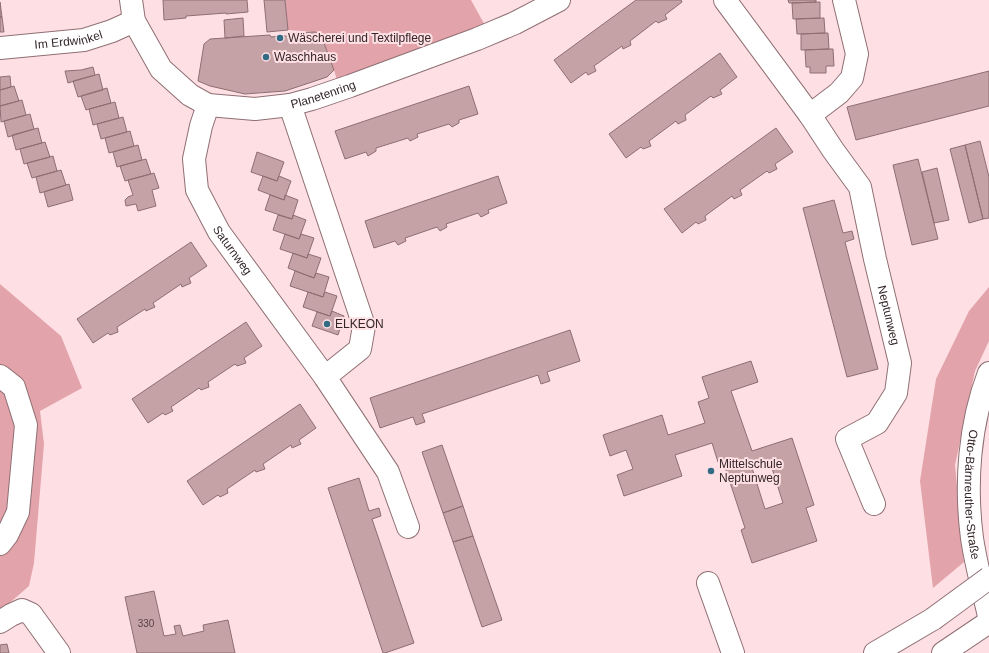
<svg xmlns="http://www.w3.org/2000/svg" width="989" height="653" font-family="Arial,sans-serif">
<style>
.green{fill:#e2a3ab}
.building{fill:#c5a2a6;stroke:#8f6e72;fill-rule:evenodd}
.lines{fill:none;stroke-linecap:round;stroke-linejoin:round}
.minor-casing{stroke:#8f6f73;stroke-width:24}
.major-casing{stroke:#8f6f73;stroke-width:24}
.minor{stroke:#fff;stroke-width:22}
.major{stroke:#fff;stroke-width:22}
.major-bridge-casing{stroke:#8f6f73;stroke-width:24;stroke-linecap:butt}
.major-bridge{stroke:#fff;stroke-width:22}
.poi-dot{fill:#316c84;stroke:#fee0e4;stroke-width:1.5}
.labels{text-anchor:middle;stroke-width:4;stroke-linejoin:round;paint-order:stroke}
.number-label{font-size:10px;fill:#584447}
.poi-label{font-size:12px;fill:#332527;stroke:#fee0e4;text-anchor:start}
.street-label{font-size:12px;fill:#332527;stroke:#fee0e4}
</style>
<rect width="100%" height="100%" fill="#fee0e4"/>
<path class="green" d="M 285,0 L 471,0 L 486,27 L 337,80 L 334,70 L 321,35 L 315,32 L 288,30 Z
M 0,284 L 61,336 L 82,388 L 40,411 L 44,444 L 34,563 L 29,586 L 6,606 L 0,610 Z
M 989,287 L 989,341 L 975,371 L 955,465 L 964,562 L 933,588 L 920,481 L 936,379 L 969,311 Z"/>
<path class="building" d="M 163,0 L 247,0 L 248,12 L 226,14 L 226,13 L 186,16 L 186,18 L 164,20 Z
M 264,0 L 285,0 L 288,30 L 267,32 Z
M 636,0 L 681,0 L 682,2 L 665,15 L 667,19 L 658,23 L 656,21 L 630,41 L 631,45 L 623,49 L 622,46 L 594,66 L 596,71 L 588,75 L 586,72 L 571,83 L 554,60 Z
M 788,0 L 816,0 L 816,2 L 789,3 Z
M 0,2 L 2,17 L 0,17 Z
M 820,2 L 820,18 L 793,19 L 792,3 Z
M 0,17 L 2,17 L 4,32 L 0,32 Z
M 243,18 L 244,36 L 225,38 L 224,20 Z
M 824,18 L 825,33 L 797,34 L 796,19 Z
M 315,32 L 321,35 L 334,70 L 327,77 L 285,91 L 245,94 L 210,86 L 198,81 L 204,44 L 210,39 L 270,35 L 271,37 L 280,36 L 288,36 L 287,33 Z
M 828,33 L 829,49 L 801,50 L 801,34 Z
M 829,49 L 833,49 L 834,66 L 826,66 L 826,73 L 810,73 L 810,67 L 806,67 L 805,50 Z
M 720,53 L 737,77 L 720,90 L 722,94 L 713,98 L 711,96 L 685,115 L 686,120 L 678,124 L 676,121 L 649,141 L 651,146 L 643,149 L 641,147 L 626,158 L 609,134 Z
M 93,67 L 95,75 L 68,83 L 65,71 L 81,70 Z
M 989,71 L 989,106 L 856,140 L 847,107 Z
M 99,74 L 103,90 L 78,97 L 73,81 Z
M 10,76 L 11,87 L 0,90 L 0,77 Z
M 14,86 L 19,101 L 0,106 L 0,90 Z
M 469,86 L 478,114 L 459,120 L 459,123 L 452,127 L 449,124 L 417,134 L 418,137 L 410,141 L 408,138 L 376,148 L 376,151 L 368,156 L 366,152 L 345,159 L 335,131 Z
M 107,88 L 111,103 L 86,110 L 81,96 Z
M 22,100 L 26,115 L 1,122 L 0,106 Z
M 115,102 L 119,118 L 93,125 L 89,109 Z
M 30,114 L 34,129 L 8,137 L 4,121 Z
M 123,117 L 127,132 L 101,139 L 97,124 Z
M 38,128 L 42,143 L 16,150 L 12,135 Z
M 776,128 L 793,152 L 775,164 L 777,169 L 769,173 L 767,171 L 740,190 L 742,195 L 734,199 L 732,196 L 705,216 L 706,220 L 698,224 L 696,222 L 682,233 L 664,209 Z
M 130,131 L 134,146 L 109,153 L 105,138 Z
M 980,141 L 989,177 L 989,218 L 983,219 L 965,145 Z
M 45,142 L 50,157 L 24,164 L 20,149 Z
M 138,145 L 142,160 L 117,167 L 113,152 Z
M 965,145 L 983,219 L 969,223 L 950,149 Z
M 257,152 L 284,162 L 277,181 L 251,172 Z
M 53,156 L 57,171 L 32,178 L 27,163 Z
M 146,159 L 151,174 L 125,181 L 120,166 Z
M 918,159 L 938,239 L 912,245 L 893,165 Z
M 937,168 L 949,220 L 934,223 L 922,172 Z
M 61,170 L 66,185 L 40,193 L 36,177 Z
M 154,173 L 159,188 L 152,190 L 156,206 L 138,211 L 136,204 L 126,206 L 125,200 L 128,197 L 133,195 L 128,180 Z
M 263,176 L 277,181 L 279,176 L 291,181 L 284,200 L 258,190 Z
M 498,176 L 507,203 L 488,210 L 489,213 L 481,217 L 478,213 L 446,224 L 447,227 L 440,231 L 437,227 L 405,238 L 406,241 L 398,245 L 395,241 L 374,248 L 365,221 Z
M 69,184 L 73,200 L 48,207 L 44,192 Z
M 270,195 L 284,200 L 285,195 L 298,200 L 292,219 L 265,210 Z
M 834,200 L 843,233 L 852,231 L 854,239 L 845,242 L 878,369 L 847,377 L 803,208 Z
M 278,215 L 292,219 L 293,215 L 306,220 L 299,239 L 273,230 Z
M 285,234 L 299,239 L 301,234 L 314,238 L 307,258 L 280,249 Z
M 191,242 L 207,266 L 189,278 L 191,283 L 182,287 L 181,284 L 153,303 L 155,307 L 146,311 L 145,309 L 117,327 L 118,332 L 110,335 L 108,333 L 93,343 L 77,319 Z
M 293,253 L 307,258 L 308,254 L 321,258 L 314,278 L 288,268 Z
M 295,271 L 314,278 L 316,273 L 329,277 L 323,297 L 290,286 Z
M 308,292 L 323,297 L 325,292 L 337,296 L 330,316 L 303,307 Z
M 332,311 L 344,316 L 338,335 L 312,326 L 317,312 L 330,316 Z
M 246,322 L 262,346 L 244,358 L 246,363 L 237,366 L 235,364 L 208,382 L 209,387 L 201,390 L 199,388 L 171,407 L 173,411 L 165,415 L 163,413 L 148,423 L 132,399 Z
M 570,330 L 580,361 L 547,372 L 550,381 L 541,384 L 538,375 L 422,414 L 425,422 L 416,425 L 413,417 L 380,428 L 370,398 Z
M 751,361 L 758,382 L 731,391 L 752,451 L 792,438 L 814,505 L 806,508 L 817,541 L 752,563 L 741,530 L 745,528 L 723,461 L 718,462 L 712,443 L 675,455 L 682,476 L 624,496 L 617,475 L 633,469 L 626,450 L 610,456 L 603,435 L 662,415 L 668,435 L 705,423 L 698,402 L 709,398 L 702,377 ZM 770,462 L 783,503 L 765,509 L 752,468 Z
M 300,404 L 316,428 L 299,440 L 301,444 L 292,448 L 291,445 L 263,464 L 265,469 L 256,472 L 255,470 L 227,489 L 228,493 L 220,497 L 218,495 L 203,505 L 187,481 Z
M 442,445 L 463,506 L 443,513 L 422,452 Z
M 359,478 L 369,511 L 379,508 L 381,516 L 372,519 L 414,643 L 385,653 L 383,653 L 328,488 Z
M 463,506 L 473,536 L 453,542 L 443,513 Z
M 473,536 L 502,620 L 482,627 L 453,542 Z
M 154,591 L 164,636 L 176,634 L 174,626 L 180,625 L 183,636 L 204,631 L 203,625 L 228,620 L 235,653 L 137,653 L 125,597 Z
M 7,644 L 9,653 L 0,653 L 0,645 Z"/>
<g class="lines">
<defs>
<g id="minor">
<path id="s1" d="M 131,0 L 134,21 L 161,69 L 190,95 L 208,105 L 255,109 L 290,105 L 312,99 L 350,86 L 477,39 L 515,23 L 559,0"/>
<path id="s2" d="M 725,0 L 810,115 L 833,150 L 860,187 L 875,259 L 900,363 L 896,393 L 877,423 L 847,439 L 874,504"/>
<path id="s3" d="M 0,48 L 84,40 L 112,31 L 134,21"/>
<path id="s4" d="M 208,105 L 201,126 L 194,159 L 197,190 L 219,232 L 325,377 L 388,472 L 408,527"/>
<path d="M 290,105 L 364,326 L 360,349 L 325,377"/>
<path d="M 810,115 L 839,93 L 852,78 L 857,54 L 844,0"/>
<path d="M 0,376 L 14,387 L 26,425 L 18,512 L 7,535 L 0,544"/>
<path d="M 708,583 L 733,653"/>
<path d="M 0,622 L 11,615 L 22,610 L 31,614 L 59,653"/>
</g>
<g id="major">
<path id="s5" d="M 989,373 C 969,425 965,484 972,538 C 976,565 983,590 989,616"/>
<path d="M 875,653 L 933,619"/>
<path d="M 943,653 L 989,622"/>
</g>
</defs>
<use href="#minor" class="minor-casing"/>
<use href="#major" class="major-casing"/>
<use href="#minor" class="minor"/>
<use href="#major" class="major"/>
<defs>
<path id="major-bridge" d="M 933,619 L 989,578"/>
</defs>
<use href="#major-bridge" class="major-bridge-casing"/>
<use href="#major-bridge" class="major-bridge"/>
</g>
<g class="poi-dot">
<circle cx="280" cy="38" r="4"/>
<circle cx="266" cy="57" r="4"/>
<circle cx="327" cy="324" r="4"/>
<circle cx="711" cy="471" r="4"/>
</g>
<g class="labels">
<g class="number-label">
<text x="146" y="627">330</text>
</g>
<g class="poi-label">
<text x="288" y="42">Wäscherei und Textilpflege</text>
<text x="274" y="61">Waschhaus</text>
<text x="335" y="328">ELKEON</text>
<text x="719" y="468">Mittelschule<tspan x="719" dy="14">Neptunweg</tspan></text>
</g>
<g class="street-label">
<text dy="4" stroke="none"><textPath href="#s3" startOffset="69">Im Erdwinkel</textPath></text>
<text dy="4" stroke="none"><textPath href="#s1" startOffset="253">Planetenring</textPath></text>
<text dy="4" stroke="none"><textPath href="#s4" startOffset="157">Saturnweg</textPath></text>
<text dy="4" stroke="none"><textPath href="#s2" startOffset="362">Neptunweg</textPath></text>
<text dy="4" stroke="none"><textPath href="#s5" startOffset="124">Otto-Bärnreuther-Straße</textPath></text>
</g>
</g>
</svg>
